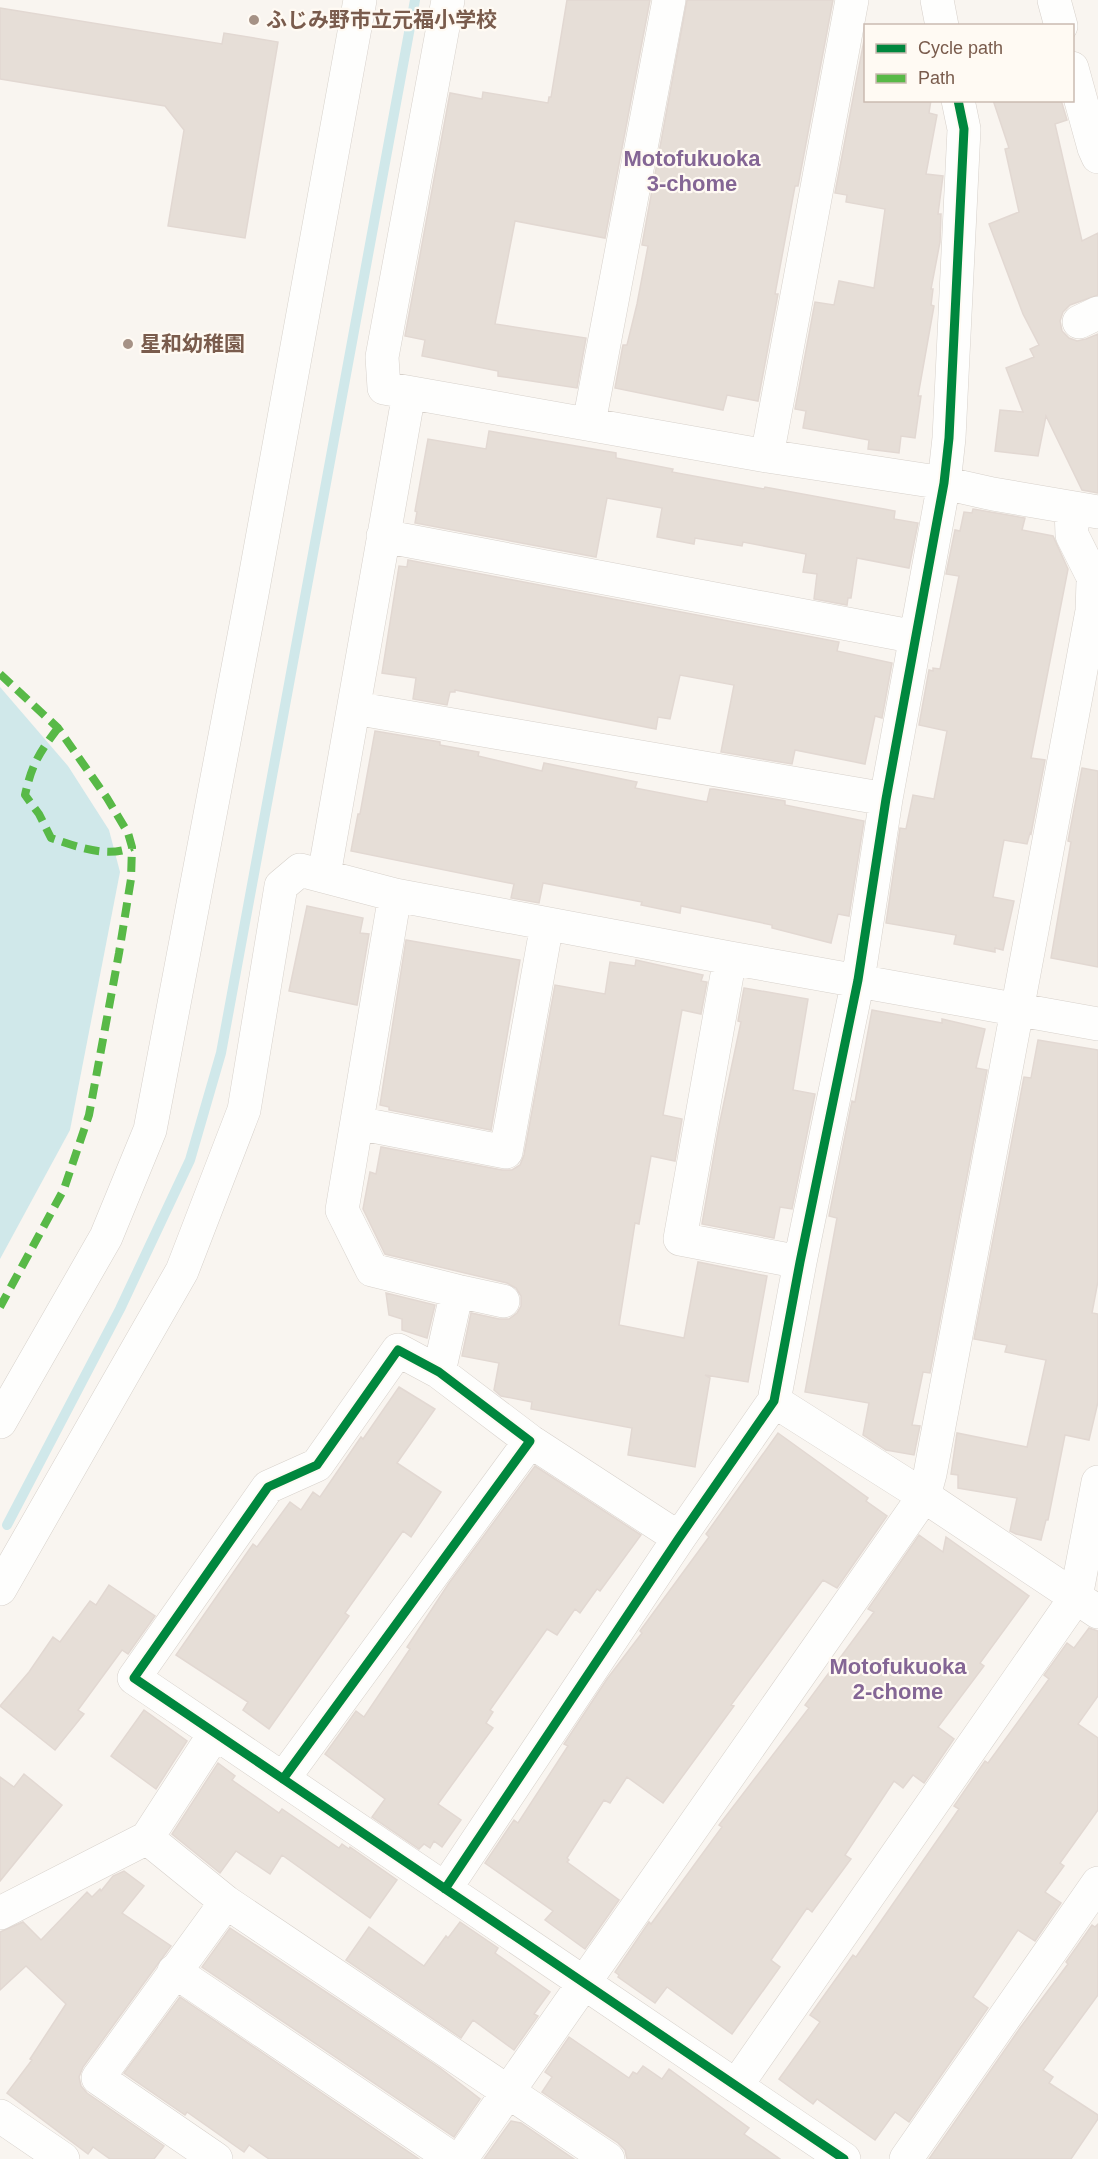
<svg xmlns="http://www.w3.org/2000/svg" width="1098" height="2159" font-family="Helvetica,'Noto Sans JP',sans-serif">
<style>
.water{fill:#d0e8ea}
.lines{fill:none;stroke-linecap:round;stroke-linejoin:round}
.stream{stroke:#d0e8ea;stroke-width:10}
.building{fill:#e6ded7;stroke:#e2d8d2;stroke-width:1.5}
.minor-casing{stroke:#d7d1cb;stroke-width:34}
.minor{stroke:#fefefd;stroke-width:33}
.quiet{stroke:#58b947;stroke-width:8;stroke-dasharray:15 8;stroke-linecap:butt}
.cycleway-casing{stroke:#fffaf3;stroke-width:13}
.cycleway{stroke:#00873e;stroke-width:9}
.poi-dot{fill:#a69286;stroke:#fffaf3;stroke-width:2}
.labels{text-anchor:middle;stroke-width:4.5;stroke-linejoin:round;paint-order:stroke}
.poi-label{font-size:21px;font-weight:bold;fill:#7a5c4d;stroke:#fffaf3;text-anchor:start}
.neighbourhood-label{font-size:22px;font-weight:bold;fill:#846695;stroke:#fffaf3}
</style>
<rect width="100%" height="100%" fill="#f9f5f0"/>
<path class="water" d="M 0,687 L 68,766 L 109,830 L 120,872 L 70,1130 L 0,1259 Z"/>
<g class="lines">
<path class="stream" d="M 7,1525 L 120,1309 L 190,1160 L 221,1053 L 415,0"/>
</g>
<path class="building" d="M 567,0 L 650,0 L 605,238 L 515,221 L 495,324 L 586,338 L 577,388 L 498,376 L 498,371 L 422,356 L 425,340 L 405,336 L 450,93 L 482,99 L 483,92 L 548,103 L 549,97 L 551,97 Z
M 687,0 L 833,0 L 798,186 L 795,186 L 775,294 L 778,294 L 758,401 L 727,395 L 723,410 L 615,388 L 623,345 L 627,345 L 637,304 L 648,246 L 642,245 Z
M 0,8 L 222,44 L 224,33 L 278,42 L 245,238 L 168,226 L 184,130 L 165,106 L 0,79 Z
M 866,30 L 866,100 L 931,100 L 929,113 L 937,115 L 926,174 L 943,176 L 938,214 L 941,214 L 940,242 L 931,289 L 933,289 L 931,305 L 934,306 L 918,396 L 921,396 L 915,438 L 901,436 L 899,453 L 868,449 L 869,440 L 803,428 L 806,411 L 795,409 L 815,302 L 834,305 L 839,281 L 874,288 L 885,209 L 846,202 L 847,195 L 835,193 Z
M 993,100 L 1061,100 L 1067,120 L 1055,124 L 1082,241 L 1098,233 L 1098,295 L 1070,305 L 1063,312 L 1060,321 L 1062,331 L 1069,338 L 1077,341 L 1086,339 L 1098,334 L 1098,493 L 1082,490 L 1046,416 L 1038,456 L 995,451 L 1000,410 L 1023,412 L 1006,368 L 1034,357 L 1030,349 L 1039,345 L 1023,314 L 989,224 L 1019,212 L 1005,149 L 1009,148 Z
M 489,431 L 616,453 L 616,458 L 673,469 L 672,472 L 764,489 L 765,487 L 895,511 L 894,519 L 918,523 L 909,568 L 857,558 L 851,598 L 848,598 L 847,605 L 814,599 L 817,574 L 803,572 L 806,554 L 743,542 L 742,546 L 695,538 L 694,544 L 657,537 L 662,508 L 607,498 L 596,557 L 415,523 L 417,512 L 415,511 L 428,439 L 486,449 Z
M 973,509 L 1025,518 L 1022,530 L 1053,536 L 1068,569 L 1031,758 L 1045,760 L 1031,834 L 1030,833 L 1027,844 L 1004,840 L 993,897 L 1014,901 L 1003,950 L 995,948 L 995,952 L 954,944 L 956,935 L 886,923 L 900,828 L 906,829 L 913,795 L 934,799 L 947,731 L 919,725 L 929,670 L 933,671 L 933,668 L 940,669 L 959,576 L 946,574 L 955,530 L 960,531 L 964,512 L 972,513 Z
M 408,560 L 839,642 L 837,651 L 892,663 L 882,718 L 875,716 L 865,764 L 795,750 L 792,764 L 721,752 L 734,685 L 680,675 L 670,719 L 658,717 L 656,729 L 455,690 L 455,692 L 450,692 L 447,705 L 413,699 L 416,678 L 382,673 L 399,566 L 407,567 Z
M 375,731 L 440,742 L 440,745 L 479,752 L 478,756 L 542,771 L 544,763 L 637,782 L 635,788 L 707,802 L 710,789 L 714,789 L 785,801 L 785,805 L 864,821 L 849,916 L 838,914 L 831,943 L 772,928 L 772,925 L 681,906 L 680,913 L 641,905 L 642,902 L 543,883 L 539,903 L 511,898 L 514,884 L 351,851 L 358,814 L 360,814 Z
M 1082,768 L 1098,771 L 1098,967 L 1051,958 L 1071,842 L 1068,841 Z
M 307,906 L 363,918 L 360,933 L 369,934 L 357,1005 L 289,991 Z
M 406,940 L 520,960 L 491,1130 L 389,1110 L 389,1107 L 380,1105 Z
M 636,960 L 703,975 L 701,981 L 707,982 L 701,1014 L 682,1010 L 663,1115 L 682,1119 L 675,1161 L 651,1156 L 639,1224 L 635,1223 L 619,1325 L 684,1338 L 698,1262 L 767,1276 L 748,1382 L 705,1375 L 710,1378 L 695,1467 L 628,1455 L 632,1428 L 531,1409 L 532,1402 L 501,1396 L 494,1390 L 499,1363 L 462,1356 L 471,1313 L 499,1319 L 509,1319 L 517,1313 L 521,1306 L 521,1296 L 516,1288 L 507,1283 L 385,1254 L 363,1209 L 370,1172 L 376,1174 L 381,1147 L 502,1170 L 512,1170 L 520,1165 L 524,1155 L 555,985 L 605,994 L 610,962 L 635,966 Z
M 744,988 L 808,999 L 793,1090 L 815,1094 L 792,1209 L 780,1207 L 774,1238 L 702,1224 L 719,1126 L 741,1022 L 738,1021 Z
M 872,1010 L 942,1023 L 942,1019 L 985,1029 L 976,1068 L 987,1070 L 930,1373 L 923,1372 L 912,1425 L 920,1426 L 914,1455 L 886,1450 L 863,1435 L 869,1403 L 805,1392 L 837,1218 L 829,1216 L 852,1101 L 855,1102 Z
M 1038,1040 L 1098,1050 L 1098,1281 L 1092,1313 L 1098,1314 L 1098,1402 L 1089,1440 L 1065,1435 L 1048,1520 L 1046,1520 L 1041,1540 L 1016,1534 L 1010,1531 L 1017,1498 L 958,1488 L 958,1475 L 951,1474 L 957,1433 L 1027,1447 L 1046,1360 L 1005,1352 L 1007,1345 L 974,1339 L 1024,1077 L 1031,1078 Z
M 386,1293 L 435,1305 L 427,1338 L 402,1330 L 402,1319 L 389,1315 Z
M 399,1387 L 435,1409 L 397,1463 L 441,1492 L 411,1537 L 403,1531 L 345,1613 L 349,1616 L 269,1729 L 243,1710 L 248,1702 L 176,1655 L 253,1544 L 257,1547 L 290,1502 L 301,1510 L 313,1492 L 320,1497 L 361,1437 L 363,1439 Z
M 778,1433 L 868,1498 L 866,1501 L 887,1516 L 837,1588 L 823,1580 L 731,1705 L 734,1706 L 663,1803 L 627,1777 L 610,1803 L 604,1800 L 567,1858 L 569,1860 L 567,1862 L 619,1900 L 585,1949 L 545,1920 L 553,1911 L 485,1863 L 514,1820 L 518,1823 L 568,1746 L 564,1744 L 607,1679 L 642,1633 L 640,1631 L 709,1537 L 706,1534 Z
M 535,1466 L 641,1535 L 600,1591 L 597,1589 L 580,1613 L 575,1609 L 557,1635 L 547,1629 L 490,1710 L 493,1712 L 486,1723 L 493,1728 L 438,1804 L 461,1820 L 442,1847 L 434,1841 L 430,1848 L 424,1844 L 419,1849 L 372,1817 L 385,1799 L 325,1754 L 356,1711 L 364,1717 L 410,1649 L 407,1647 L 449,1583 Z
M 919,1535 L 943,1552 L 946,1537 L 1029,1596 L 980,1663 L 984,1666 L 938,1727 L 954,1739 L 924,1783 L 913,1775 L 903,1788 L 894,1781 L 845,1855 L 851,1859 L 812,1912 L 807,1908 L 771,1960 L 780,1967 L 732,2034 L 667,1987 L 655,2003 L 618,1977 L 619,1975 L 615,1972 L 649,1922 L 651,1924 L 722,1827 L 719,1825 L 809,1708 L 805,1705 L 874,1612 L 868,1609 Z
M 109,1585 L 155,1616 L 128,1654 L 122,1650 L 78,1710 L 84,1714 L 55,1750 L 0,1706 L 29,1672 L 53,1637 L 60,1642 L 90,1601 L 96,1605 Z
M 1089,1628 L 1098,1631 L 1098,1696 L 1078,1724 L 1098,1738 L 1098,1810 L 1060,1863 L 1064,1866 L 1045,1892 L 1061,1903 L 1035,1941 L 1018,1930 L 973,1997 L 988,2008 L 909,2122 L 895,2112 L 875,2140 L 817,2099 L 813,2104 L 779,2079 L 820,2022 L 810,2015 L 853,1955 L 856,1957 L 959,1809 L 954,1806 L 985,1761 L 988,1763 L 1049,1679 L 1044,1675 L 1067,1643 L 1074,1648 Z
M 144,1710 L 187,1741 L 156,1789 L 111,1756 Z
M 218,1763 L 235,1776 L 232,1780 L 279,1813 L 282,1809 L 339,1848 L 342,1844 L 349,1849 L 350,1847 L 397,1880 L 370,1918 L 282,1855 L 270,1874 L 236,1851 L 220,1873 L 172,1834 Z
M 24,1774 L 62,1805 L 0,1881 L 0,1777 L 14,1787 Z
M 124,1871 L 144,1886 L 122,1913 L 171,1946 L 83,2067 L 79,2077 L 81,2086 L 87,2093 L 164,2146 L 154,2159 L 110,2159 L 93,2147 L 88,2154 L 7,2093 L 32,2060 L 30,2059 L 66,2004 L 26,1966 L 0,1990 L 0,1932 L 23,1922 L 41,1940 L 87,1892 L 92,1897 L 100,1889 L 101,1891 L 113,1876 Z
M 460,1922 L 498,1948 L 495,1953 L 550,1992 L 534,2014 L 538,2016 L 514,2050 L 473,2020 L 461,2038 L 346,1960 L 369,1927 L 424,1966 L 446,1936 L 448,1938 Z
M 1098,1924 L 1098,1995 L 1043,2070 L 1053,2077 L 1049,2083 L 1098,2115 L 1098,2119 L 1071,2159 L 929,2159 L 1020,2028 L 1068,1964 L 1066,1962 L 1092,1925 L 1095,1927 Z
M 230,1928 L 440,2068 L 480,2099 L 454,2137 L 202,1967 Z
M 180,1997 L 419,2159 L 269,2159 L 249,2145 L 244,2152 L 187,2112 L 185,2115 L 124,2073 Z
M 569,2037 L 629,2078 L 633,2072 L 637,2074 L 643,2066 L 662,2079 L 669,2069 L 749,2128 L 744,2134 L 780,2159 L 627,2159 L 625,2150 L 618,2143 L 542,2092 L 552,2077 L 545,2072 Z
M 511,2121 L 521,2123 L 574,2159 L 484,2159 Z"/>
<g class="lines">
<defs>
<path id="minor" d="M 448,0 L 382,357 L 384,388 L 767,456 L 944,483 L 993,494 L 1098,512
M 937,0 L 942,26
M 1054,0 L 1061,26
M 1072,68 L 1094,148 L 1098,157
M 1079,322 L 1098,313
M 589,423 L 669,0
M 767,456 L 852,0
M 1071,508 L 1072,535 L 1098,587
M 383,536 L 916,637
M 354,708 L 886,799
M 324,875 L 409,393
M 395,895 L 342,1210 L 372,1270 L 457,1291 L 439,1372
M 730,958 L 680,1239 L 800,1262
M 357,1123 L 506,1152 L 547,924
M 457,1291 L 503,1301
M 774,1401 L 924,1496 L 1098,1612
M 0,1422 L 106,1237 L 150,1130 L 252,594 L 360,0
M 530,1441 L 679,1538
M 0,1589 L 182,1271 L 244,1110 L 281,886 L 300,870 L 395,895 L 730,958 L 1098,1024
M 283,1779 L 530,1441 L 439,1372 L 398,1350 L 317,1465 L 268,1487 L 134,1678 C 370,1839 607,1999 844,2159
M 147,1838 L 226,1902 L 608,2159
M 445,1889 L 679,1538 L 774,1401 L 800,1262 L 858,980 L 886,799 L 944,483 L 949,438 L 964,129 L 958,100
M 0,1913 L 147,1838 L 215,1733
M 174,1971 L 453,2159
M 736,2086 L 1076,1597 L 1098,1482
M 0,2116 L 63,2159
M 216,2159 L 98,2078 L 226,1902
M 461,2159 L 924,1496 L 930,1474 L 1092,611 L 1093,581
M 906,2159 L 1098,1883"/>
</defs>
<use href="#minor" class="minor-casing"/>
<use href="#minor" class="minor"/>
<path class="quiet" d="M 0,674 L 58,728 L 107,798 L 128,833 L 132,847 L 131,879 L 119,953 L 89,1115 L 64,1189 L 0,1307
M 58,728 C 39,753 32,764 25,795 L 39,814 L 51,838 C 75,846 108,859 132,847"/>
<defs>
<path id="cycleway" d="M 283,1779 L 530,1441 L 439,1372 L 398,1350 L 317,1465 L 268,1487 L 134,1678 C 370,1839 607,1999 844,2159
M 445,1889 L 679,1538 L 774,1401 L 800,1262 L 858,980 L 886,799 L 944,483 L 949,438 L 964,129 L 958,100"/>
</defs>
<use href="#cycleway" class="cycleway-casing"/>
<use href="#cycleway" class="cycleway"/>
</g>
<g class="poi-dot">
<circle cx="254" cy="20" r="6"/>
<circle cx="128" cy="344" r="6"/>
</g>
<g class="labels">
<g class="poi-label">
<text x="266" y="27">ふじみ野市立元福小学校</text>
<text x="140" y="351">星和幼稚園</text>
</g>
<g class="neighbourhood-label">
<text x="692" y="166">Motofukuoka<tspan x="692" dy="25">3-chome</tspan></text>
<text x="898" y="1674">Motofukuoka<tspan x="898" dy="25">2-chome</tspan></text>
</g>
</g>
<rect x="864" y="24" width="210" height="78" fill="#fffaf3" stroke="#cabbb1" stroke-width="1.5"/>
<rect x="876" y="44" width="30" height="9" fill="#00873e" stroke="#cabbb1" stroke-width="1.5"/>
<text x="918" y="54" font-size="18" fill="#7a5c4d">Cycle path</text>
<rect x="876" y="74" width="30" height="9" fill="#58b947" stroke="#cabbb1" stroke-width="1.5"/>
<text x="918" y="84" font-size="18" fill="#7a5c4d">Path</text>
</svg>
